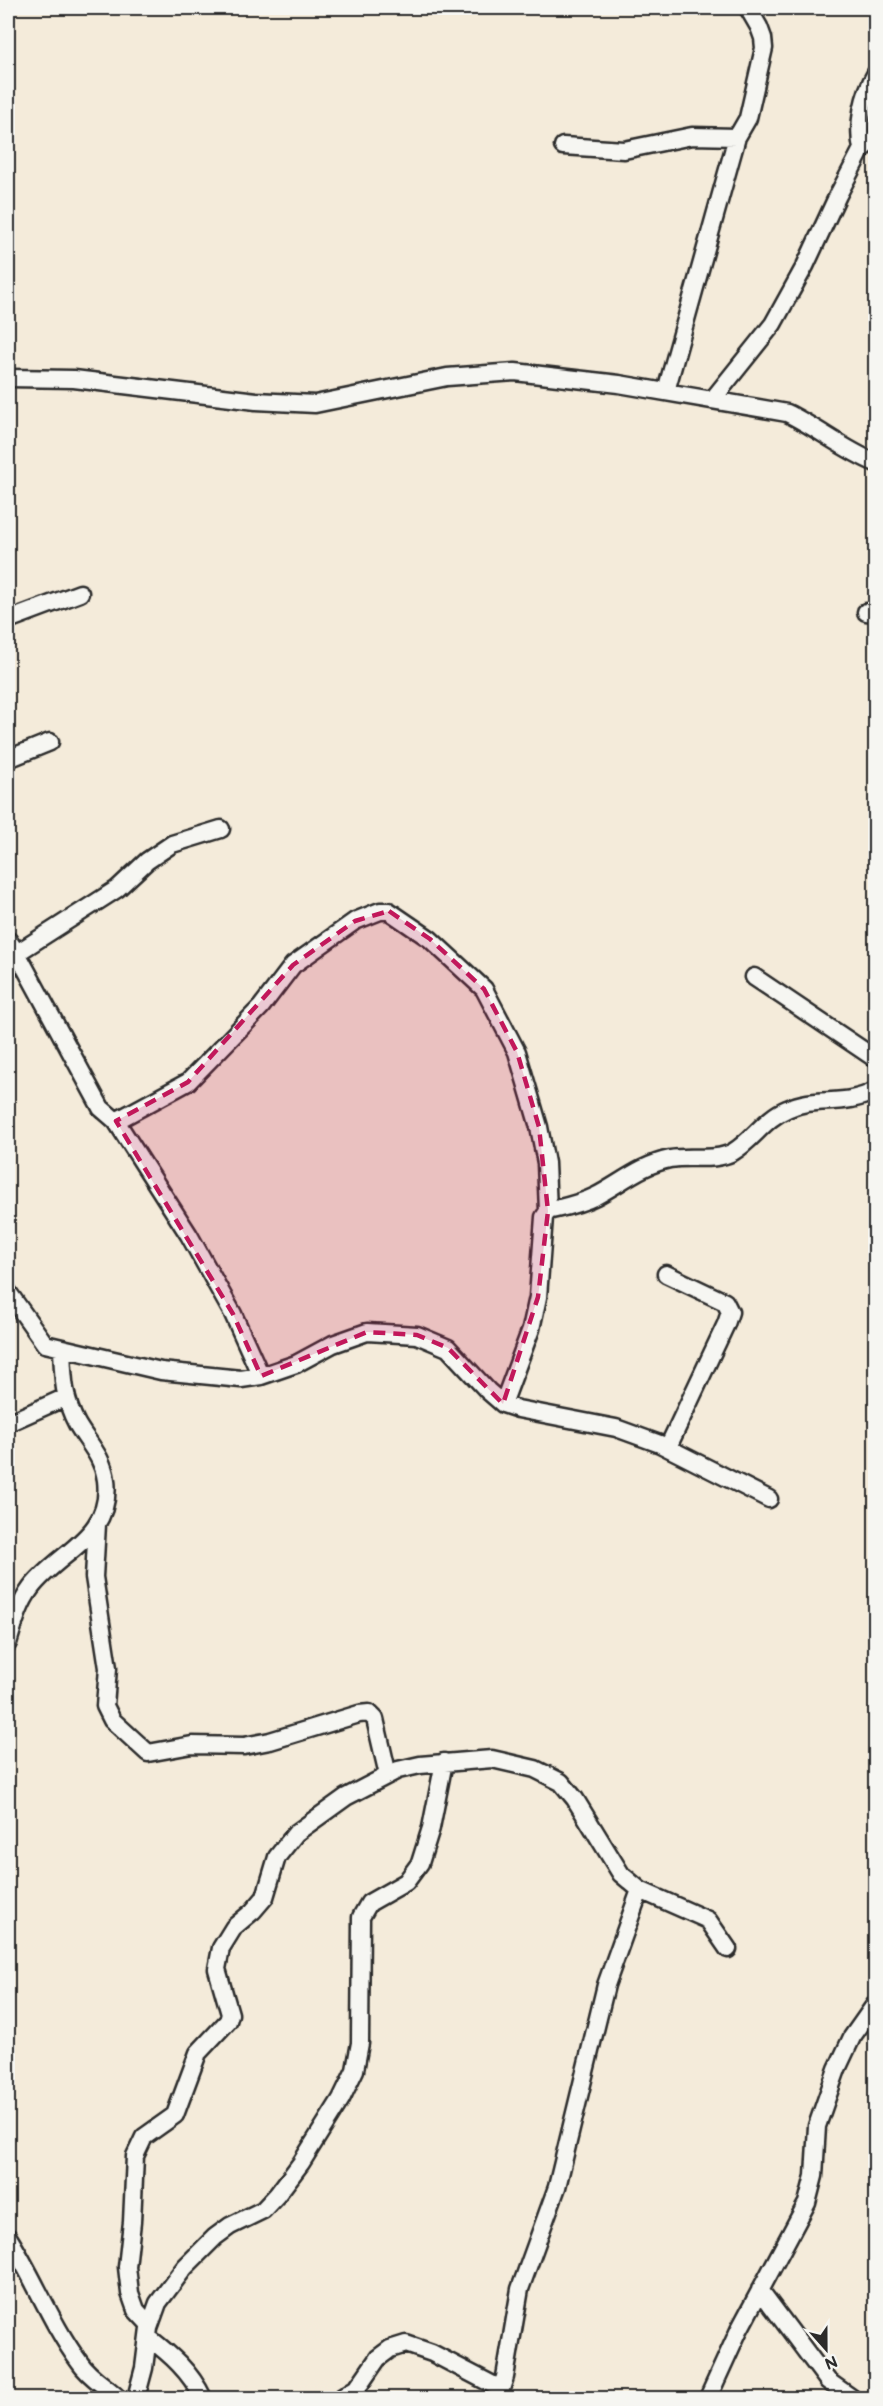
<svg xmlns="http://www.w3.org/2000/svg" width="883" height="2406" font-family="'Balsamiq Sans',sans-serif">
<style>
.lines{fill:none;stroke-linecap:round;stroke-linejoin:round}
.minor-casing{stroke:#2b2b2b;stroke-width:21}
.minor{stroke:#f6f6f2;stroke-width:16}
.marked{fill:#c2185b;fill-opacity:0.2;stroke:#c2185b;stroke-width:4.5;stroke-dasharray:12 8;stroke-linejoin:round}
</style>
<rect width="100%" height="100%" fill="#f4ebda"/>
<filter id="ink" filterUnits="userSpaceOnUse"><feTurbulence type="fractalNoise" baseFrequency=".0167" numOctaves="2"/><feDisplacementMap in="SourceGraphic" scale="12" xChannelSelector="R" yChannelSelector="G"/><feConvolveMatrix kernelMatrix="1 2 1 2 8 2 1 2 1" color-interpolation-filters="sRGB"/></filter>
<g filter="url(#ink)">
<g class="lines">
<defs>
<path id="minor" d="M 563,146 L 624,150 L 692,136 L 737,137
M 862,149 C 857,125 863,95 876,73
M 8,378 L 74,379 L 256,401 L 315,404 L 447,377 L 515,372 L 619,384 L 787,413 C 818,428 844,450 876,463
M 666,391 L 737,137 L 748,118 L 764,48 L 763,38 L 759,27 L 748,8
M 713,399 L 773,324 L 805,266 L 838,195 L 862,149 L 876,137
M 866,612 L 876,613
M 8,620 L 80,593
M 8,759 L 50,742
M 8,940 L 17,953 L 101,1108 L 116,1121 L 189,1235 L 233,1314 L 261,1376
M 17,953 L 117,889 L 147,861 L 172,844 L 221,829
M 754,977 L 876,1059
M 116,1121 L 188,1082 L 261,1007 L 293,965 L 355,921 L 380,911 L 389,911 L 430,939 L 484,989 L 517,1052 L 539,1127 L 546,1163 L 548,1211 L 544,1217 L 538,1297 L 531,1329 L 503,1404
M 548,1211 C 564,1207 580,1204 596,1196 C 621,1183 641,1165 670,1159 C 690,1155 714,1162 733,1152 C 753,1140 765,1118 787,1109 C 817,1095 845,1108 876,1090
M 666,1274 L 725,1302 L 730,1312 L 726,1324 L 668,1447
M 8,1292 L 45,1344 L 161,1371 L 241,1379 L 261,1376 L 296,1364 L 333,1344 L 367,1332 L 417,1335 L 448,1348 L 488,1391 L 503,1404 L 518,1409 L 616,1428 L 660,1444 L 769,1499
M 8,1423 L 66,1397
M 97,1524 L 94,1577 L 108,1668 L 105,1706 L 112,1720 L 148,1753 L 192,1745 L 244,1746 L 270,1741 L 359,1714 L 369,1713 L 375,1719 L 388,1775
M 8,1643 C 14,1623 19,1604 31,1588 C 59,1551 113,1537 106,1480 C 103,1457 88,1443 77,1424 C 63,1399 63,1374 62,1348
M 8,2237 C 34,2277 51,2324 80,2363 C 89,2377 106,2386 118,2398
M 760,2290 L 828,2381 L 852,2398
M 150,2325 L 136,2310 L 130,2293 L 127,2267 L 132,2222 L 135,2156 L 144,2137 L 175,2115 L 198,2053 L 228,2021 L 230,2014 L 217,1969 L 221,1948 L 234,1927 L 253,1911 L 265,1897 L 277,1857 L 296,1833 L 346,1797 L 398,1770 L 420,1765 L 492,1759 L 535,1769 L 561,1782 L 575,1799 L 621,1874 L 640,1890 L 708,1920 L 728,1949
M 148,2337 C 171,2355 190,2371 203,2398
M 136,2398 L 144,2368 L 149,2328 L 158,2303 L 185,2267 L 215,2237 L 230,2226 L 263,2210 L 277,2195 L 301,2163 L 341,2099 L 355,2070 L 360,2043 L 361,1917 L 369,1903 L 406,1882 L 420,1863 L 431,1828 L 444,1762
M 341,2398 L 358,2387 L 378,2358 L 390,2349 L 406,2344 L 432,2353 L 501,2389
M 498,2398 L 505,2377 L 520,2289 L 557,2187 L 606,1985 L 640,1890
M 708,2398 L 739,2330 L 807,2203 L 814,2176 L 817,2126 L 837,2069 L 852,2037 L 876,2003"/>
</defs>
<use href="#minor" class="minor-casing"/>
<use href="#minor" class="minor"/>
</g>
</g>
<path class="marked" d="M 389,911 L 430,939 L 484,989 L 517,1052 L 539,1127 L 548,1211 L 538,1297 L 503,1404 L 448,1348 L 417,1335 L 367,1332 L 261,1376 L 233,1314 L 116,1121 L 188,1082 L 293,965 L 355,921 Z"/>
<rect width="883" height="2406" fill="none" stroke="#f6f6f2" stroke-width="30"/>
<rect x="15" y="15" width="853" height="2376" fill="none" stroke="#2b2b2b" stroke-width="2" filter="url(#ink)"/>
<g transform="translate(826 2349) rotate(159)" stroke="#f6f6f2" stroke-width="4.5" paint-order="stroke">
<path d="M0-4.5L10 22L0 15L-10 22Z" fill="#2b2b2b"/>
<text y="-9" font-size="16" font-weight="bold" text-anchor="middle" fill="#2b2b2b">N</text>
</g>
</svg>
